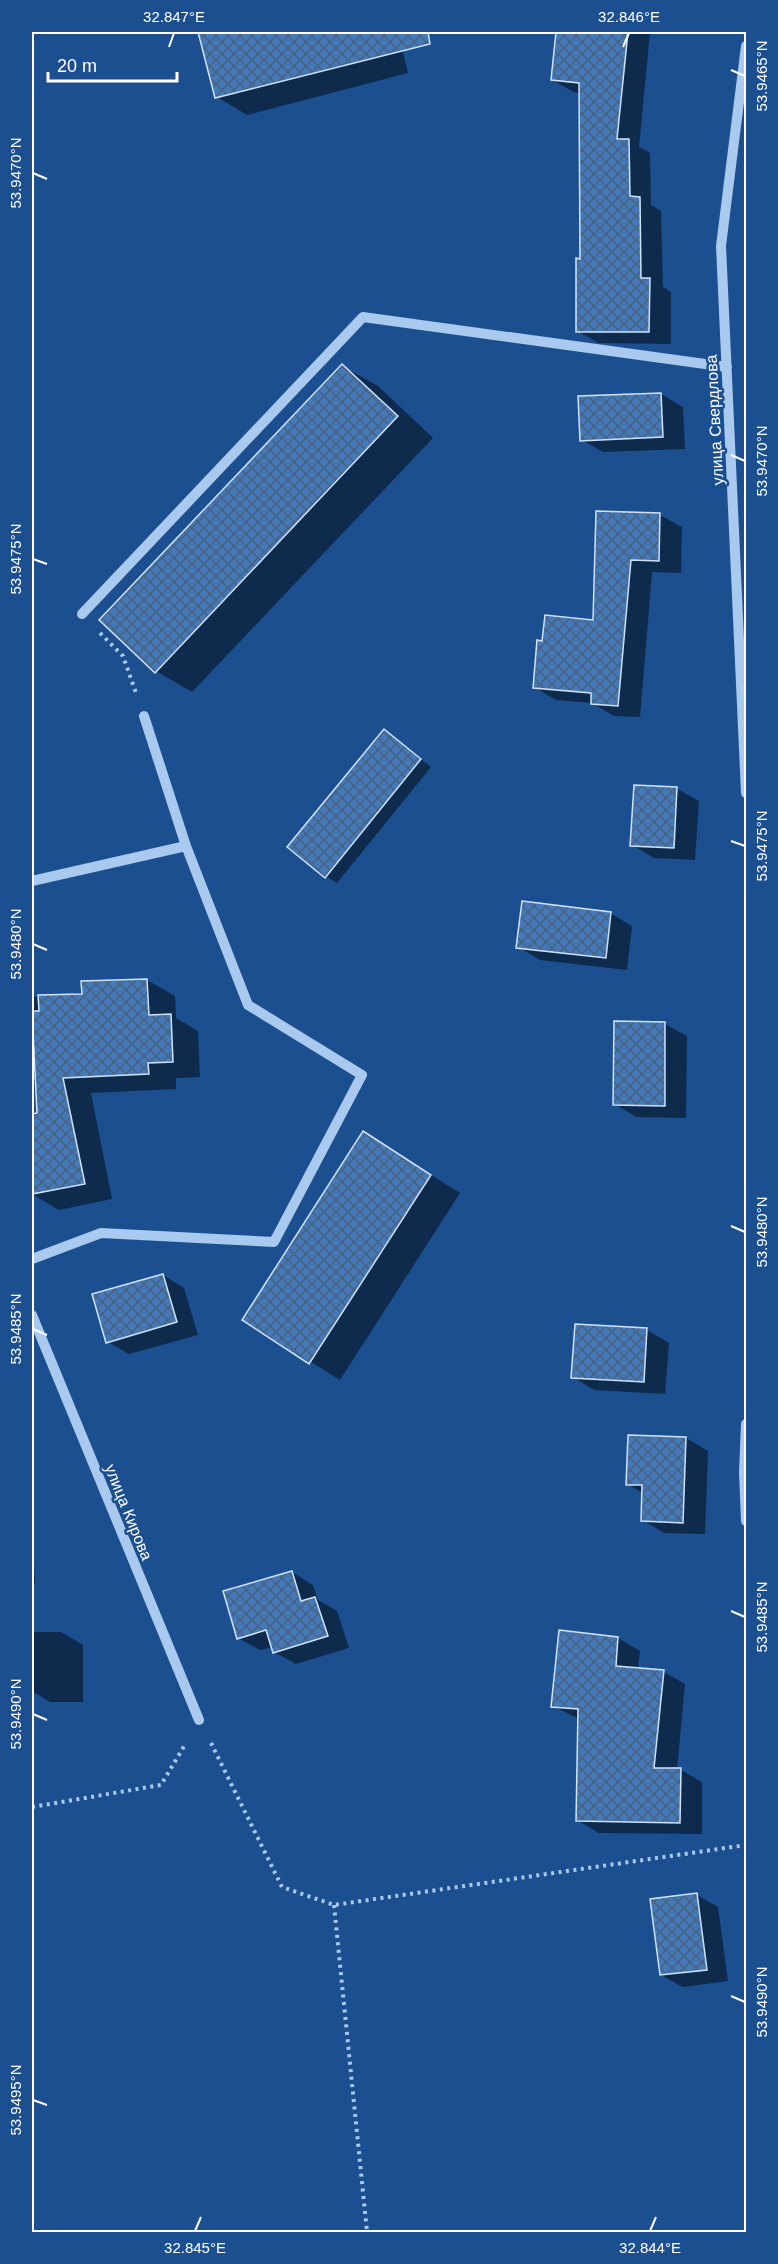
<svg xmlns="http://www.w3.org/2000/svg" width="778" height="2264" font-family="Arial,sans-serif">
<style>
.shadow{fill:#0007}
.building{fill:url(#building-cross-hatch);stroke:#cfe3fa;stroke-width:1.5}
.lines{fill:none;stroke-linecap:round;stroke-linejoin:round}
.path{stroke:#a9c9ee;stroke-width:4;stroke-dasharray:3 4.5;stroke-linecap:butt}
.minor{stroke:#a9c9ee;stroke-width:10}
.ticks{fill:none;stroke:#fff;stroke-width:2}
.labels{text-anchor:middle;stroke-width:5;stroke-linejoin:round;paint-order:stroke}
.street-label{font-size:16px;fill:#fff;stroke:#1b4f8f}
.neatline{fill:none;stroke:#fff;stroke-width:2}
.ticks-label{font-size:15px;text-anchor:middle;fill:#fff}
</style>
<defs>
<pattern id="building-cross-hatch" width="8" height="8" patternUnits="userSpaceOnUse" patternTransform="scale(1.5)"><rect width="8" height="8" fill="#4478b7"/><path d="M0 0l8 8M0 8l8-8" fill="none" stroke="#486282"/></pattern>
</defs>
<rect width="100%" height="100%" fill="#1b4f8f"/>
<path class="shadow" d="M 200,32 L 398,32 L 408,73 L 247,115 L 217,97 Z
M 557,32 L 650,32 L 639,147 L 650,153 L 651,205 L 661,211 L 663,287 L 671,292 L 671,344 L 599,343 L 577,331 L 582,260 L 580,93 L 574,92 L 552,80 Z
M 342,366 L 378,386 L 433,438 L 192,692 L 156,671 Z
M 661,394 L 683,407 L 685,449 L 603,452 L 582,440 L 580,397 Z
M 597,512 L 660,515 L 682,527 L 681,573 L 652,572 L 640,717 L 614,716 L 592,703 L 556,700 L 534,687 L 595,621 Z
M 384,731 L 431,767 L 337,883 L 326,876 Z
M 677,789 L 699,801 L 695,860 L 654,858 L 632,845 Z
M 610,913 L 632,926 L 627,970 L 540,960 L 518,947 Z
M 147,980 L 175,996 L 176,1018 L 198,1031 L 200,1077 L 176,1078 L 176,1089 L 91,1093 L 112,1199 L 59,1210 L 32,1194 L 32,1116 L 38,1114 L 32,994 L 32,997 L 83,995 Z
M 665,1024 L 687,1036 L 686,1118 L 636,1117 L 615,1104 Z
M 364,1133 L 460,1193 L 340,1380 L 244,1320 Z
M 163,1275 L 184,1288 L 198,1335 L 129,1354 L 108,1342 Z
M 576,1325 L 647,1330 L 669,1343 L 665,1394 L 594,1390 L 573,1377 Z
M 686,1438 L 708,1451 L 705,1534 L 664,1533 L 643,1520 L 643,1493 L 627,1484 Z
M 32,1528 L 35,1583 L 32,1583 Z
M 292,1572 L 313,1585 L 318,1600 L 337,1611 L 349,1648 L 296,1664 L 274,1652 L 273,1647 L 260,1650 L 238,1638 Z
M 32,1632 L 61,1632 L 83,1645 L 83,1702 L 50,1702 L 32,1691 Z
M 618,1638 L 640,1651 L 638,1669 L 664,1672 L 685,1684 L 677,1770 L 681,1770 L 702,1782 L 702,1834 L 599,1833 L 577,1820 L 579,1719 L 553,1706 Z
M 697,1895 L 718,1907 L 728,1981 L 683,1987 L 661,1975 Z"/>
<path class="building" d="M 198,32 L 428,32 L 430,44 L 215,98 Z
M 556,32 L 628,32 L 617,139 L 629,139 L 630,196 L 640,197 L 641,278 L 650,278 L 649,332 L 576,332 L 576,258 L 580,259 L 579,83 L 551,80 Z
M 342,364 L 398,416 L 155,673 L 99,620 Z
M 661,393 L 663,437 L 580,441 L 578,396 Z
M 596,511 L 660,513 L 659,561 L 631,560 L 618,706 L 591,704 L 591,693 L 533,688 L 537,640 L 542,641 L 545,615 L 593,620 Z
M 384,729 L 421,759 L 325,878 L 287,847 Z
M 634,785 L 677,787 L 674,848 L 630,846 Z
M 522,901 L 611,912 L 606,958 L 516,948 Z
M 147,979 L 149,1015 L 171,1014 L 173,1062 L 148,1063 L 149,1074 L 63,1078 L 85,1184 L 32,1194 L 32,1114 L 37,1113 L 32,1011 L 39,1011 L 38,995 L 82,994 L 81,981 Z
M 614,1021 L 665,1022 L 665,1106 L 613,1105 Z
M 363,1131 L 431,1175 L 309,1364 L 242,1320 Z
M 163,1274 L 177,1322 L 106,1343 L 92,1294 Z
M 575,1324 L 647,1328 L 644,1382 L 571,1378 Z
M 628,1435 L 686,1437 L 683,1523 L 641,1521 L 642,1485 L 626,1485 Z
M 292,1571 L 301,1601 L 315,1597 L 328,1636 L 273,1653 L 266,1630 L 237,1639 L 223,1591 Z
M 559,1630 L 618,1637 L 616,1666 L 664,1670 L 654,1768 L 681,1768 L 680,1823 L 576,1821 L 578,1709 L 551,1707 Z
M 697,1893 L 707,1970 L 660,1975 L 650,1899 Z"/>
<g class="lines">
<path class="path" d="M 100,633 L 123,656 L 136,693
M 211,1743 L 282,1887 L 334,1905 L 746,1845
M 32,1807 L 161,1785 L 186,1743
M 334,1905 L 367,2232"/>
<path class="minor" d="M 746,46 L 721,246 L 746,793
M 82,614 L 363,317 L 727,367
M 32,881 L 186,846 L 144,716
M 32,1259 L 101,1233 L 274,1242 L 362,1075 L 248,1005 L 186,846
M 32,1315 L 199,1720
M 746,1424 L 744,1472 L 746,1521"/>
</g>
<path class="ticks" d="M 169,47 L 174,33M 623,47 L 629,33M 731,70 L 745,76M 33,173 L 47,179M 731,455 L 745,461M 33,559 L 47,564M 731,841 L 745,846M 33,944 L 47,950M 731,1226 L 745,1232M 33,1329 L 47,1335M 731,1611 L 745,1617M 33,1714 L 47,1720M 731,1996 L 745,2002M 33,2100 L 47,2105M 195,2231 L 201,2217M 650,2231 L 656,2217"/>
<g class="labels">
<g class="street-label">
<text transform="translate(714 420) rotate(-93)" y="6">улица Свердлова</text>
<text transform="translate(129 1512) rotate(68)" y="6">улица Кирова</text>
</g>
</g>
<rect width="778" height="2264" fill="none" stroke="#1b4f8f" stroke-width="66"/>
<path d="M48 72v9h129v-9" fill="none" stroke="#ffffff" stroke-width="3"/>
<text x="57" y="72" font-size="18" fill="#ffffff" stroke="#1b4f8f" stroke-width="4.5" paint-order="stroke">20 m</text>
<rect x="33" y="33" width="712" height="2198" class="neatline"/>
<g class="ticks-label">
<text x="174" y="22">32.847°E</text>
<text x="629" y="22">32.846°E</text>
<text transform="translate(762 76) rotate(-90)" y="5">53.9465°N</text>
<text transform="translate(16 173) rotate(-90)" y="5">53.9470°N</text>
<text transform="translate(762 461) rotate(-90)" y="5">53.9470°N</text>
<text transform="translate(16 559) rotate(-90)" y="5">53.9475°N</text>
<text transform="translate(762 846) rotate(-90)" y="5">53.9475°N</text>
<text transform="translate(16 944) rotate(-90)" y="5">53.9480°N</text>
<text transform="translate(762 1232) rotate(-90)" y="5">53.9480°N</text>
<text transform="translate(16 1329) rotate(-90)" y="5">53.9485°N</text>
<text transform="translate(762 1617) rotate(-90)" y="5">53.9485°N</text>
<text transform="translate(16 1714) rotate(-90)" y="5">53.9490°N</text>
<text transform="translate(762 2002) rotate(-90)" y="5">53.9490°N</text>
<text transform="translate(16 2100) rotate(-90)" y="5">53.9495°N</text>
<text x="195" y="2253">32.845°E</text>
<text x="650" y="2253">32.844°E</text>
</g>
</svg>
